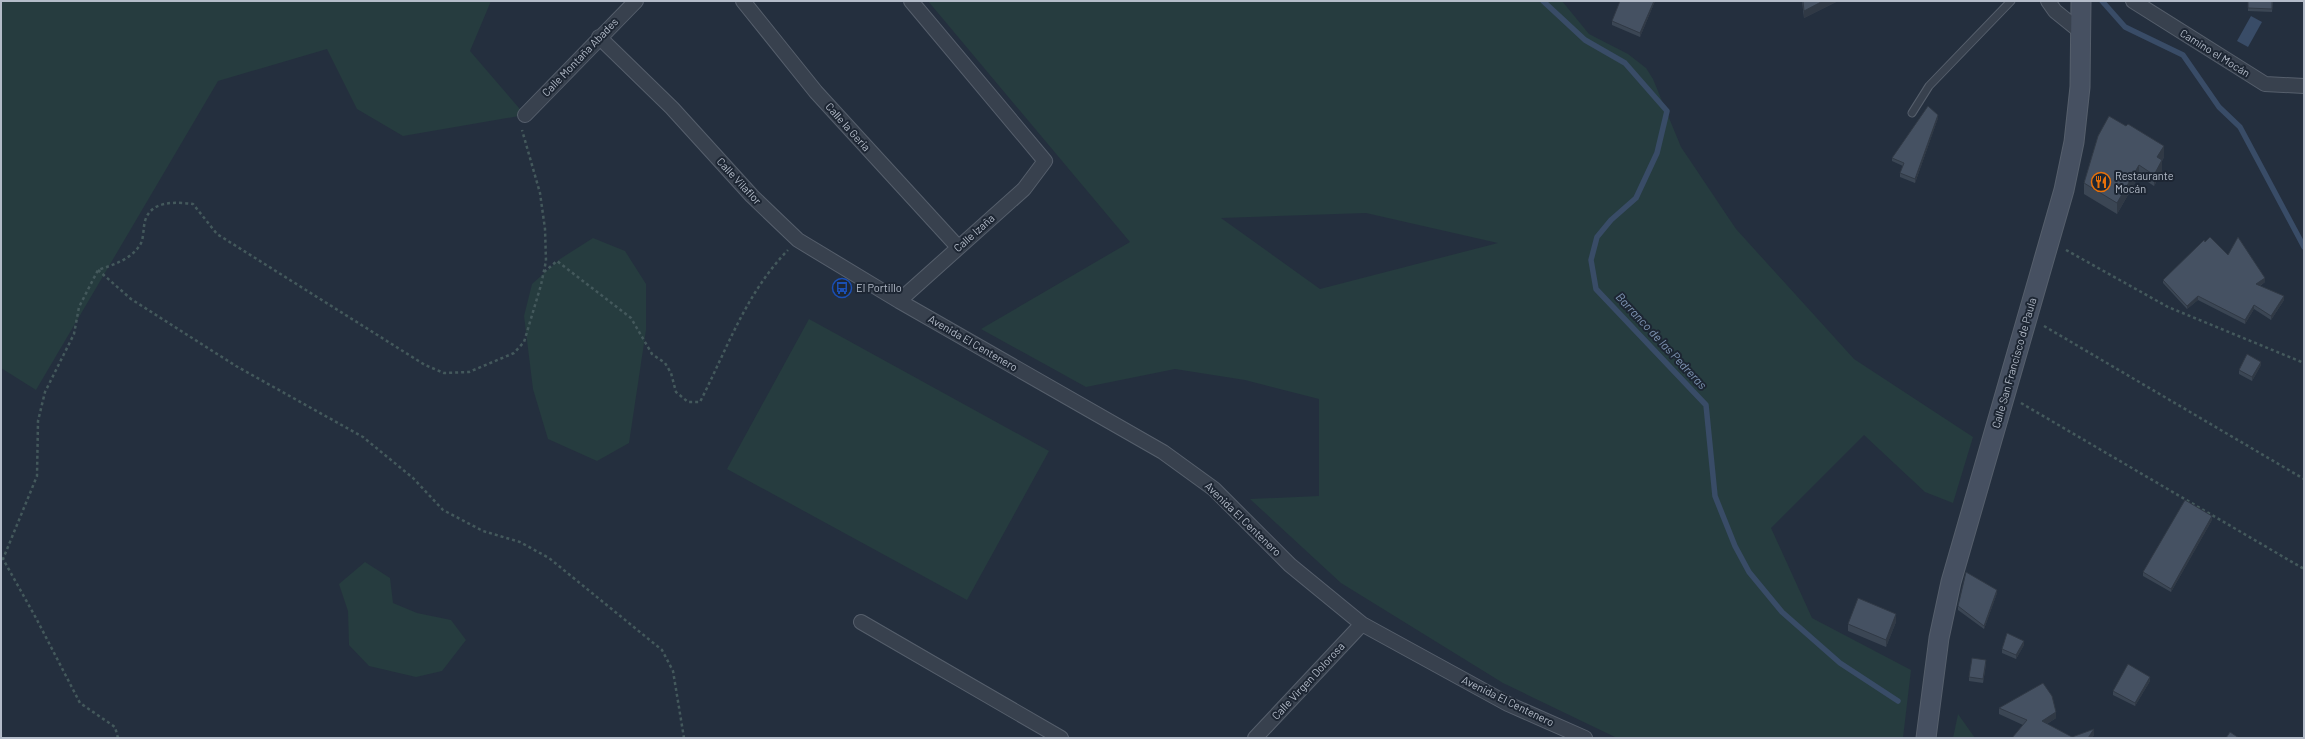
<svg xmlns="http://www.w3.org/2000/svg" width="2305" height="739" font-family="Barlow,sans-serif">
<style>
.green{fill:#263c3f;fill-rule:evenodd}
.water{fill:#394c67}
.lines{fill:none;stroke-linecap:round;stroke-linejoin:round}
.stream{stroke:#394c67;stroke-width:5.5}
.lane-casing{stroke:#565f6c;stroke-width:9}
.street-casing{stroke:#565f6c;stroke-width:16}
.secondary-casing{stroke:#565f6c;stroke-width:21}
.path{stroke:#44595c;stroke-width:2.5;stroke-dasharray:3 3;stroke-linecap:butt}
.lane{stroke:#38414e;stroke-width:7}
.street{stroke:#38414e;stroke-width:14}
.secondary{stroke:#465061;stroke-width:19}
.wall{fill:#3b4654}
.shaded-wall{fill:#303945}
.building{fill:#455162;stroke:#303945}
.labels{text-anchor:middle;stroke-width:4;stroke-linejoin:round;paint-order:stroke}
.street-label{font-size:11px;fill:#b4bcc9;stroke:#1d2633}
.poi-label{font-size:11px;fill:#b4bcc9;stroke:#1d2633;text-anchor:start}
.water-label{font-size:12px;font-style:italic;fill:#7c92b1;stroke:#1d2633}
</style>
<rect width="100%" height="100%" fill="#242f3e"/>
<path class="green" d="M 1,1 L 491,1 L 470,51 L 525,115 L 403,136 L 357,109 L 327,49 L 218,81 L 36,390 L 1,368 Z
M 928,1 L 1562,1 L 1589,34 L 1628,54 L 1646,68 L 1653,79 L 1681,147 L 1736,229 L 1854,359 L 1973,437 L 1953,503 L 1925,492 L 1864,435 L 1771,528 L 1812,618 L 1911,670 L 1903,738 L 1617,738 L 1503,683 L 1341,583 L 1250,499 L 1319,496 L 1319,399 L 1245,380 L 1175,369 L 1086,387 L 981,329 L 1130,242 ZM 1366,213 L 1498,243 L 1320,289 L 1221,218 Z
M 593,238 L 625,251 L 646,284 L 646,330 L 629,443 L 597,461 L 548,439 L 533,389 L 524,316 L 532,284 L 560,259 Z
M 809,319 L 1049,451 L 967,600 L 727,469 Z
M 365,562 L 390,578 L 393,603 L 417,613 L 451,620 L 466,640 L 442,671 L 416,677 L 369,666 L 349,645 L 348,611 L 339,584 Z
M 1958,714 L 1975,738 L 1953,738 Z"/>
<path class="water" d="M 2251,16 L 2262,22 L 2248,47 L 2237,41 Z"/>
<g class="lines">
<path class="stream" d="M 1543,1 L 1585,40 L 1625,63 L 1667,111 L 1657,153 L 1636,198 L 1611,220 L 1597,237 L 1591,260 L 1596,289 L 1706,405 L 1715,496 L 1735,546 L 1749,572 L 1782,612 L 1840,663 L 1898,701
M 2102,1 L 2125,27 L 2183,55 L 2219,107 L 2240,127 L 2304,247"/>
<defs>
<path id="lane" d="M 1912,113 L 1929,86 L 2011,1"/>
<path id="street" d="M 743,1 L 816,92 L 958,247
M 2048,1 L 2055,11 L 2081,32
M 2133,1 L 2265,84 L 2304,86
M 599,37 L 672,108 L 752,196 L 798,240 L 899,301 L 1163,452 L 1214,489 L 1290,565 L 1362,624 L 1508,704 L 1585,738
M 525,115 L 636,1
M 899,301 L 1024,189 L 1045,161 L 911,1
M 861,622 L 1061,738
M 1255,738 L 1362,624"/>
<path id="secondary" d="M 1926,738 L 1939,638 L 1951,582 L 2064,190 L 2074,142 L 2080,87 L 2081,1"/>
</defs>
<use href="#lane" class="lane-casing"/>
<use href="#street" class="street-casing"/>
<use href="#secondary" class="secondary-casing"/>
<path class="path" d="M 2066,250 L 2168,307 L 2304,363
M 98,270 L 131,299 L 236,366 L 363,437 L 413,478 L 443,510 L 483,531 L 520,542 L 549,558 L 662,650 L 673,671 L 684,738
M 544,272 L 557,261 L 631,318 L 652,354 L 665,363 L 671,373 L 676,392 L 688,402 L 700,402 C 727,349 746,293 788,250
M 2044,326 L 2304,479
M 2021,403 L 2304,569
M 118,738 L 115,727 L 80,703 L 36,618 L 3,559 L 37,476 L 38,421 L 45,392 L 74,334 L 79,307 L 98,270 C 115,264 130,260 140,245 C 144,239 143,228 145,221 C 151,200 176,202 193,204 L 217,234 L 425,365 L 444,373 L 469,372 L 514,353 L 524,342 L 541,285 L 546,261 L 545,229 L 540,193 L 522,130"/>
<use href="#lane" class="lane"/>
<use href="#street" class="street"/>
<use href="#secondary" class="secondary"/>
</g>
<path class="wall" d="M 1620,1 L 1655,1 L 1640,37 L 1612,25 L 1612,21 Z
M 1802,1 L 1838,1 L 1804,18 Z
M 2248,1 L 2273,1 L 2272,12 L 2248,11 Z
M 1938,118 L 1915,183 L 1900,177 L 1900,173 L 1903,166 L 1892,161 L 1892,158 Z
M 2098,136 L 2164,157 L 2162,161 L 2162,171 L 2154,186 L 2139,176 L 2117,214 L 2084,194 L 2084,183 Z
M 2205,242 L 2228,255 L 2265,282 L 2260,286 L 2284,300 L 2271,320 L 2254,309 L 2245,324 L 2198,300 L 2187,309 L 2163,283 L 2163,280 Z
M 2261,365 L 2252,381 L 2239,374 L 2239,370 Z
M 2212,520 L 2171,592 L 2143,576 L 2143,572 Z
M 1997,593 L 1984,629 L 1958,610 L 1958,606 Z
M 1896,622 L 1886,647 L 1848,631 L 1848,624 Z
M 2024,645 L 2016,659 L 2002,653 L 2002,649 Z
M 1986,664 L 1983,683 L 1969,681 L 1969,677 Z
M 2150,681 L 2135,706 L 2113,695 L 2113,691 Z
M 1999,708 L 2056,718 L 2047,724 L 2072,737 L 2094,735 L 2092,738 L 2012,738 L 2023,725 L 1999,714 Z"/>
<path class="shaded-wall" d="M 1654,1 L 1655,1 L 1640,37 L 1640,33 Z
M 1823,1 L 1838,1 L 1804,18 L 1804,11 Z
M 1938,115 L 1938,118 L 1915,183 L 1915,179 Z
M 2164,146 L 2164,157 L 2162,161 L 2162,171 L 2154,186 L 2154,175 L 2157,157 Z
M 2139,165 L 2139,176 L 2117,214 L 2117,203 Z
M 2265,278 L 2265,282 L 2256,288 L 2256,284 Z
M 2198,296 L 2198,300 L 2187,309 L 2187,306 Z
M 2284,296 L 2284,300 L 2271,320 L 2271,316 Z
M 2254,305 L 2254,309 L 2245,324 L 2245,320 Z
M 2261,362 L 2261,365 L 2252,381 L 2252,377 Z
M 2212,516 L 2212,520 L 2171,592 L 2171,589 Z
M 1997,590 L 1997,593 L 1984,629 L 1984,626 Z
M 1896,614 L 1896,622 L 1886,647 L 1886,640 Z
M 2024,641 L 2024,645 L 2016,659 L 2016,655 Z
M 1986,660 L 1986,664 L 1983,683 L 1983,679 Z
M 2150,677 L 2150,681 L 2135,706 L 2135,703 Z
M 2056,712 L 2056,718 L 2042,727 L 2042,721 Z
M 2094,729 L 2094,735 L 2092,738 L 2088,738 Z"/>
<path class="building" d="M 1620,1 L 1654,1 L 1640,33 L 1612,21 Z
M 1803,1 L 1823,1 L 1804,11 Z
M 2248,1 L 2272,1 L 2272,9 L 2248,8 Z
M 1928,106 L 1938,115 L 1915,179 L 1900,173 L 1904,163 L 1892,158 Z
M 2109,116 L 2126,126 L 2128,124 L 2164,146 L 2157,157 L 2162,160 L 2154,175 L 2139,165 L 2117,203 L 2084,183 L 2098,136 Z
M 2210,237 L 2228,255 L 2238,237 L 2265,278 L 2256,284 L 2284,296 L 2271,316 L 2254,305 L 2245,320 L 2198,296 L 2187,306 L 2163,280 L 2204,240 L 2205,242 Z
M 2247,354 L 2261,362 L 2252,377 L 2239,370 Z
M 2185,500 L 2212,516 L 2171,589 L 2143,572 Z
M 1966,572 L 1997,590 L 1984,626 L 1958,606 Z
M 1858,598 L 1896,614 L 1886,640 L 1848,624 Z
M 2007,633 L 2024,641 L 2016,655 L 2002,649 Z
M 1972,658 L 1986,660 L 1983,679 L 1969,677 Z
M 2128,664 L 2150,677 L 2135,703 L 2113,691 Z
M 2043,683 L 2052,696 L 2056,712 L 2042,721 L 2072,737 L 2094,729 L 2088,738 L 2012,738 L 2027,720 L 1999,708 Z
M 2230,732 L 2239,738 L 2226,738 Z"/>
<defs>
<symbol id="restaurant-ring" viewBox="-11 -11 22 22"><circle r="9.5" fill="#1d2633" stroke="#e8710a" stroke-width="1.5"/><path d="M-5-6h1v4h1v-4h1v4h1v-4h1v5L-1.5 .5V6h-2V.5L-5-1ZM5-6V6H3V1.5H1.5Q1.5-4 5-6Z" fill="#e8710a"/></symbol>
<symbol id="bus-ring" viewBox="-11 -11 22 22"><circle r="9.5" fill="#1d2633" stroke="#1a4fb4" stroke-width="1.5"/><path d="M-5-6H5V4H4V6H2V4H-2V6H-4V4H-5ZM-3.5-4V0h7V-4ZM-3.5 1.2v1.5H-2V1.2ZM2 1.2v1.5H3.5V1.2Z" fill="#1a4fb4"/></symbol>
</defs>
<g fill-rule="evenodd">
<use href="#restaurant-ring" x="2090" y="171" width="22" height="22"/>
<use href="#bus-ring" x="831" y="277" width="22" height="22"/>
</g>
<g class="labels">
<g class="street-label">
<text transform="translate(2215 53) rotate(32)" y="4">Camino el Mocán</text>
<text transform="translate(580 57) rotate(-46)" y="4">Calle Montaña Abades</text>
<text transform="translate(848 127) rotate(48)" y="4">Calle la Geria</text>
<text transform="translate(739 181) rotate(47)" y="4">Calle Vilaflor</text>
<text transform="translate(974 233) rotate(-42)" y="4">Calle Izaña</text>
<text transform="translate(973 343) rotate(30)" y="4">Avenida El Centenero</text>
<text transform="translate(2014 363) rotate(-74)" y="4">Calle San Francisco de Paula</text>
<text transform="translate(1243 519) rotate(44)" y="4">Avenida El Centenero</text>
<text transform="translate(1308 681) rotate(-47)" y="4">Calle Virgen Dolorosa</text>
<text transform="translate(1508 701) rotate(26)" y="4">Avenida El Centenero</text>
</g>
<g class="poi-label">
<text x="2115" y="180">Restaurante<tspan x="2115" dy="13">Mocán</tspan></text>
<text x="856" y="292">El Portillo</text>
</g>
<g class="water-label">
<text transform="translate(1661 341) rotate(47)" y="4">Barranco de las Pedreras</text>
</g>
</g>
<rect width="2305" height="739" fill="none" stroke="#b4bcc9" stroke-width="4"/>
</svg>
